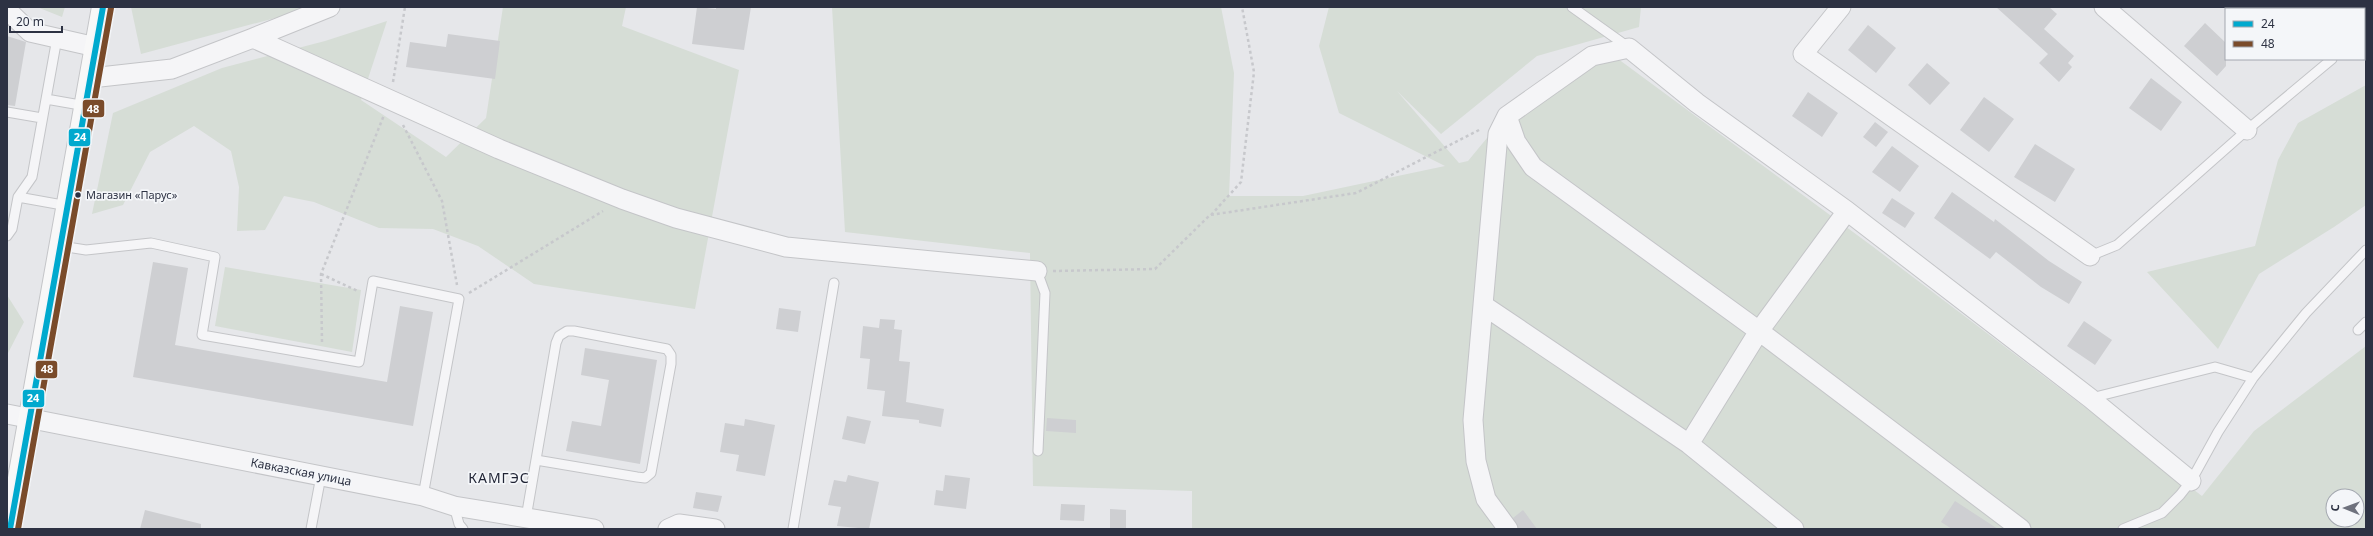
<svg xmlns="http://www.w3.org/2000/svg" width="2373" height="536" font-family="'Noto Sans',sans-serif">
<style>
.green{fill:#d6ddd6;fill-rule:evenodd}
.building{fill:#cecfd2}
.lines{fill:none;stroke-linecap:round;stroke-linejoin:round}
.lane-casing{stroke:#c4c5c8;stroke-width:11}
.street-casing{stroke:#c4c5c8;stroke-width:21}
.secondary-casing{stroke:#c4c5c8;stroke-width:24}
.path{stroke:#c7c8cc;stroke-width:2.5;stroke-dasharray:3 3;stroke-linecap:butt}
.lane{stroke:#f5f5f7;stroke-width:9}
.street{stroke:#f5f5f7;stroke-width:19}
.secondary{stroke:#f8f8f8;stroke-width:22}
.bus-1-casing{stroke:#f4f6f9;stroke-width:9}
.bus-2-casing{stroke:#f4f6f9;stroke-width:9}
.bus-1{stroke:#00a9ce;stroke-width:6}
.bus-2{stroke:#7a4b2a;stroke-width:6}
.bus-dot{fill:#2d3243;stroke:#f4f6f9;stroke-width:1.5}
.labels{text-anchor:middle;stroke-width:3.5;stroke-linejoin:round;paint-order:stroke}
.bus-label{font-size:11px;fill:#2d3243;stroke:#f4f6f9;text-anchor:start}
.street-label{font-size:12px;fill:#2d3243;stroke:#f4f6f9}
.quarter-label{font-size:14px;letter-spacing:1px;fill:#1f2334;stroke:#f4f6f9}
.line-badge{stroke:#f4f6f9;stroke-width:1.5}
.badge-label{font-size:11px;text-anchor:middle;font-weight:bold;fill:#fff}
</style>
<rect width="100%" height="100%" fill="#e6e7ea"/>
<path class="green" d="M 37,7 L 65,7 L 62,17 Z
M 131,7 L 316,7 L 141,54 Z
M 503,7 L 626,7 L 622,26 L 739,70 L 695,309 L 534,284 L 478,246 L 433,229 L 379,228 L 314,202 L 284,196 L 265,230 L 237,231 L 239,187 L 231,151 L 194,126 L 150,152 L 123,205 L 92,214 L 113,113 L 222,68 L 325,41 L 387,21 L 361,100 L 446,157 L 486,118 Z
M 832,7 L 1221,7 L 1234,73 L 1229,196 L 1303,196 L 1445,166 L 1339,113 L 1319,46 L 1329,7 L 1641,7 L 1639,27 L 1537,56 L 1441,134 L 1397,91 L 1459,163 L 1468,161 L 1501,121 L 1610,53 L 1872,246 L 2202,496 L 2254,431 L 2366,346 L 2366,529 L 1192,529 L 1192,491 L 1033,486 L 1030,253 L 845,232 ZM 2333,496 L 2357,496 L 2357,520 L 2333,520 Z
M 2366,85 L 2366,205 L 2334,227 L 2259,274 L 2218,349 L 2147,272 L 2255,246 L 2278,160 L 2298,123 Z
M 225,267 L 361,290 L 352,352 L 215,326 Z
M 7,295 L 24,322 L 7,355 Z"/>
<path class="building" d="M 697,7 L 716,9 L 716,7 L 751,7 L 744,50 L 692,44 Z
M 1996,7 L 2049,7 L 2057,14 L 2044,29 L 2074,56 L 2068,63 L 2072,67 L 2059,82 L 2039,63 L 2048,54 Z
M 2205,23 L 2226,43 L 2226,66 L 2217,76 L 2184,46 Z
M 1868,25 L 1896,48 L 1876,73 L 1848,50 Z
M 448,34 L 500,41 L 495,79 L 406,67 L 410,42 L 446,47 Z
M 7,36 L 26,42 L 15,106 L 7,105 Z
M 1927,63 L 1950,83 L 1930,105 L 1908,85 Z
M 2151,78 L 2182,102 L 2161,131 L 2129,108 Z
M 1808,92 L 1838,113 L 1822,137 L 1792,116 Z
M 1984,97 L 2014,119 L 1989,152 L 1960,130 Z
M 1875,122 L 1888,132 L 1876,147 L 1863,137 Z
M 2035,144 L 2075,169 L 2055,202 L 2014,177 Z
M 1892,146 L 1919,166 L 1900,192 L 1872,172 Z
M 1952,192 L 1994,222 L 1995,219 L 2049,261 L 2082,282 L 2069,304 L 2041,287 L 1996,252 L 1990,259 L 1934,218 Z
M 1892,198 L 1915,213 L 1905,228 L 1882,213 Z
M 153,262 L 188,268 L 175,345 L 387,382 L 400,306 L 433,312 L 413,426 L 133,377 Z
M 779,308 L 801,311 L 798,332 L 776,329 Z
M 880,319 L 895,320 L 894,329 L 902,330 L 899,361 L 910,362 L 906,402 L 944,409 L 941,427 L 919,423 L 919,420 L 882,416 L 885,391 L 867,389 L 870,359 L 860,358 L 863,326 L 879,328 Z
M 2084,321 L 2112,340 L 2095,365 L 2067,346 Z
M 585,348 L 657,360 L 640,464 L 566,451 L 572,421 L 601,426 L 609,380 L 581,375 Z
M 847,416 L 871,421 L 865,444 L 842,439 Z
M 1047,418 L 1076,420 L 1076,433 L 1046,431 Z
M 745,419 L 775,425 L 765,476 L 736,471 L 739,455 L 720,452 L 725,423 L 744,426 Z
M 848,475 L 879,482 L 869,529 L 837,526 L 841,507 L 828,505 L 834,480 L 846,482 Z
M 945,475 L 970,478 L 966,509 L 934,505 L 936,490 L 943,491 Z
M 696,492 L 722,496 L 718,512 L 693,508 Z
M 1955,501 L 1998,529 L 1952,529 L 1941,522 Z
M 1061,504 L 1085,505 L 1084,521 L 1060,520 Z
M 1110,509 L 1126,510 L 1126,529 L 1110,529 Z
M 145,510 L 201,524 L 201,529 L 140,529 Z
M 1523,510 L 1537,529 L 1519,529 L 1513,518 Z"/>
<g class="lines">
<defs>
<path id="lane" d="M 1572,7 L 1628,47
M 2364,33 L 2366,31
M 46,99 L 86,106
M 7,112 L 42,118
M 18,197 L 68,206
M 7,236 L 12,229 L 18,197 L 32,177 L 57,38
M 61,246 L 86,250 L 151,243 L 215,257 L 202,335 L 359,362 L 373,281 L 459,299 L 423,496
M 2090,256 L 2117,245 L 2247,130 L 2332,59
M 1037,271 L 1045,293 L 1038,451
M 2358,330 L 2366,322
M 2091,398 L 2215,367 L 2253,378
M 454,506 L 459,524 L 463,529
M 526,518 L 556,343 L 559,336 L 567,331 L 574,331 L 667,349 L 671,355 L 671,364 L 651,473 L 645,478 L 637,477 L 536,460
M 311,529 L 321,476
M 793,529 L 834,283
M 2123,529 L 2162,513 L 2180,495 L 2191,481 L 2218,432 L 2253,378 L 2306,313 L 2366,250"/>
<path id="street" d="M 1841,7 L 1803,54 L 2090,256
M 2104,7 L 2247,130
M 7,10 L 30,32 L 96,47
M 253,38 L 330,7
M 91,78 L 172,69 L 253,38 L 499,149 L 622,199 L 676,218 L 786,247 L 1037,271
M 1507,116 L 1516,142 L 1533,167 L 1759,331 L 1689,444
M 1483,305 L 1498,134 L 1507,116 L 1592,56 L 1629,48 L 1697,103 L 1847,211
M 7,414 L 423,496 L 454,506 L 594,529
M 668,529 L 679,524 L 715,529
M 1508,529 L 1486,499 L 1476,461 L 1473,420 L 1483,305 L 1689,444 L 1794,529
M 2021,529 L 1759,331 L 1847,211 L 2090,398 L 2191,481"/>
<path id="secondary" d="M 10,529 L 103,7"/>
</defs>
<use href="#lane" class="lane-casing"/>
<use href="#street" class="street-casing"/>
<use href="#secondary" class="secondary-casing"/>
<path class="path" d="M 393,82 L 405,7
M 403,125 L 442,201 L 457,285
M 1211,215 L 1241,182 L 1254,72 L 1242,7
M 1053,271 L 1155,269 L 1210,215 L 1356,193 L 1481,129
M 321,274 L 358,291
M 469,293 L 603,211
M 322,342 L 321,274 L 384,115"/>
<use href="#lane" class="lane"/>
<use href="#street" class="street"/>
<use href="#secondary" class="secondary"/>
<defs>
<path id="bus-1" d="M 10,529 L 103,7"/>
<path id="bus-2" d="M 18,529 L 111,8"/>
</defs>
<use href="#bus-1" class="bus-1-casing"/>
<use href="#bus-2" class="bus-2-casing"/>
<use href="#bus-1" class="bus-1"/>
<use href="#bus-2" class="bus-2"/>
</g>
<circle class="bus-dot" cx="78" cy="195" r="3.5"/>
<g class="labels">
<g class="bus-label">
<text x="86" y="199">Магазин «Парус»</text>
</g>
<g class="street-label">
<text transform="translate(301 472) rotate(11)" y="4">Кавказская улица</text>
</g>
<g class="quarter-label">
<text x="499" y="483">КАМГЭС</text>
</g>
</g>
<g class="line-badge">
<rect x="82" y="99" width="23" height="19" rx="4" fill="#7a4b2a"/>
<rect x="68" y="128" width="23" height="19" rx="4" fill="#00a9ce"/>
<rect x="35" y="360" width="23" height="19" rx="4" fill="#7a4b2a"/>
<rect x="22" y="389" width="23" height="19" rx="4" fill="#00a9ce"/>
</g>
<g class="badge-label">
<text x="93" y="113">48</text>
<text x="80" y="141">24</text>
<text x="47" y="373">48</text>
<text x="33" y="402">24</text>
</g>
<rect width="2373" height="536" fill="none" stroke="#2d3243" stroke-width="16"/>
<rect x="2225" y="8" width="140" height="52" fill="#f4f6f9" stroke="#a4a8b0"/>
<rect x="2233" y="21" width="20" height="6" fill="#00a9ce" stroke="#a4a8b0"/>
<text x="2261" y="28" font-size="12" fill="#2d3243">24</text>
<rect x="2233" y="41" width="20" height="6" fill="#7a4b2a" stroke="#a4a8b0"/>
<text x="2261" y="48" font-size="12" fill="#2d3243">48</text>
<g transform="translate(2345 508) rotate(271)"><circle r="19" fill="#f4f6f9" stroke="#a4a8b0"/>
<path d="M0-3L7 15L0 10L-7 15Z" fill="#6e717d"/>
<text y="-6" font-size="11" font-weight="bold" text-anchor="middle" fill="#2d3243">С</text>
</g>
<path d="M10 26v6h52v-6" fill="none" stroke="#2d3243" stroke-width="2"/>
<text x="16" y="26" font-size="12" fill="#2d3243" stroke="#f4f6f9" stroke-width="3" paint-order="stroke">20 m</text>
</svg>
